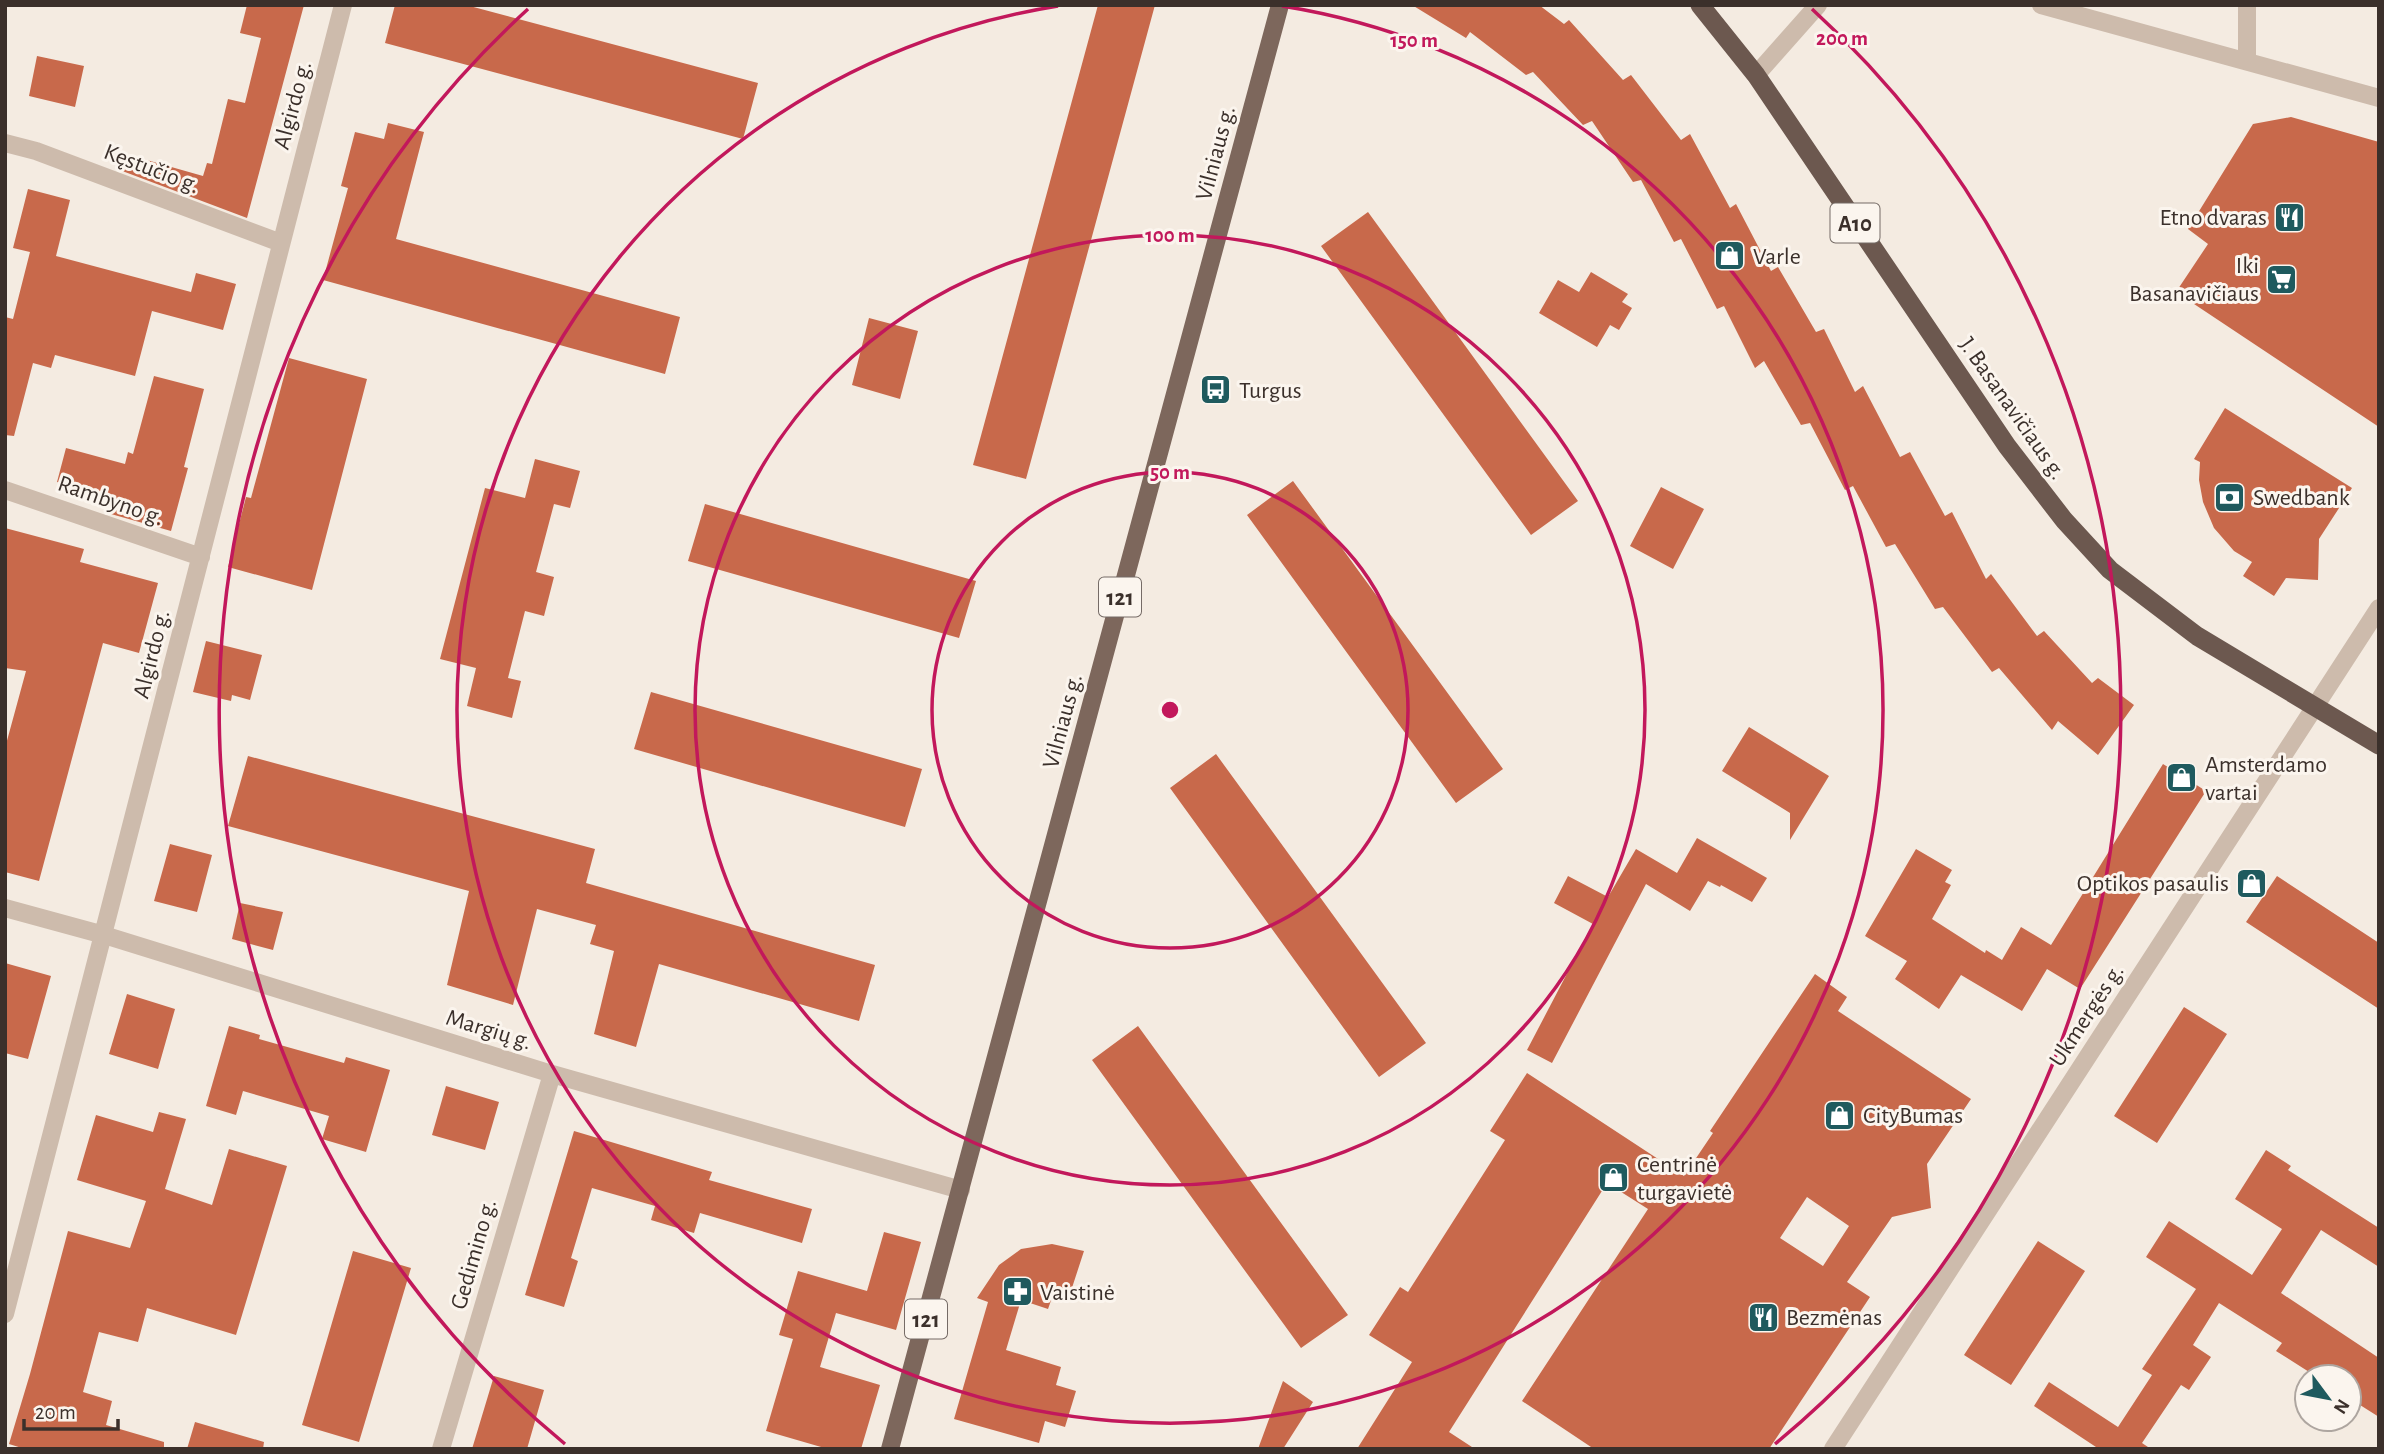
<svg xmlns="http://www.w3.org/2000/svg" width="2384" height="1454" font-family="'Alegreya Sans',sans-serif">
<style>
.building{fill:#c8694b;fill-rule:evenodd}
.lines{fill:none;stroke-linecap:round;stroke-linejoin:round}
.minor{stroke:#cdbbac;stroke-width:18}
.primary{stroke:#7d675c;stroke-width:18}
.trunk{stroke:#6c584f;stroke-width:19}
.ring{fill:none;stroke:#c2185b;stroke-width:3.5}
.labels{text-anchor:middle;stroke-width:6;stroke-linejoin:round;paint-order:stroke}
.shield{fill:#fbf5ee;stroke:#756b66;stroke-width:2}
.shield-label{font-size:23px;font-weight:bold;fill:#3b302b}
.street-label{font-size:24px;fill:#3b302b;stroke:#fbf5ee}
.poi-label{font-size:24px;fill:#3b302b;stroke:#fbf5ee;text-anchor:start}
.centre{fill:#c2185b;stroke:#fbf5ee;stroke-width:3.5}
.ring-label{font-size:21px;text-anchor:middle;font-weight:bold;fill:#c2185b;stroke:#fbf5ee;stroke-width:6;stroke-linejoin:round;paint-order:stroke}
</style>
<rect width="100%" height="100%" fill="#f4ebe1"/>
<path class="building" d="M 247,5 L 304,5 L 247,218 L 117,169 L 122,153 L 203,176 L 207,163 L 212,164 L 228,99 L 245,103 L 261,38 L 240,33 Z
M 395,5 L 466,5 L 758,83 L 743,139 L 385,43 Z
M 1098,5 L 1155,5 L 1026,479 L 973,465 Z
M 1412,5 L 1539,5 L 1564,24 L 1569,20 L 1623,80 L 1631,75 L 1681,140 L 1690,134 L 1730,208 L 1736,204 L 1771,271 L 1778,267 L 1816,332 L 1824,329 L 1855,392 L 1863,386 L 1900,457 L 1910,452 L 1945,516 L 1952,512 L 1986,579 L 1991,574 L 2037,636 L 2044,631 L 2092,683 L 2098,678 L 2134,705 L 2098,755 L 2058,721 L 2052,730 L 1999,668 L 1992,672 L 1943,607 L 1935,609 L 1895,544 L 1886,547 L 1853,486 L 1845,490 L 1810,423 L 1801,425 L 1764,361 L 1755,368 L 1724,306 L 1717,309 L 1681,239 L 1674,242 L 1641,180 L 1633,182 L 1592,121 L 1583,125 L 1533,72 L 1526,75 L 1470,32 L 1466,38 Z
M 37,56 L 84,66 L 75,107 L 29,96 Z
M 2291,117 L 2379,142 L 2379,427 L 2176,292 L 2208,244 L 2188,229 L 2253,124 Z
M 388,123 L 424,132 L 396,239 L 680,317 L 665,374 L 323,280 L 348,188 L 341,186 L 355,132 L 384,139 Z
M 28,189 L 70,200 L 56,256 L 191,292 L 196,273 L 236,284 L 223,330 L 152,311 L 135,376 L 55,355 L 51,368 L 33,363 L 14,436 L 5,435 L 5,317 L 13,319 L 30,252 L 13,248 Z
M 1368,212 L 1578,501 L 1531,535 L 1321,246 Z
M 1591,272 L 1628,294 L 1622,302 L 1632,308 L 1619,330 L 1610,325 L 1597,347 L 1539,313 L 1558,280 L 1579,292 Z
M 869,318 L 918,331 L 900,399 L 852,385 Z
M 289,358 L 367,379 L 312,590 L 228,567 L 246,497 L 251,498 Z
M 154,376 L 204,389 L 184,467 L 188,468 L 171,531 L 111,514 L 116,498 L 57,482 L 66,448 L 125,464 L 128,452 L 133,454 Z
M 2225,408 L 2352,488 L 2319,539 L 2318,580 L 2286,578 L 2274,596 L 2243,576 L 2252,562 L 2234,551 L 2214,528 L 2203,502 L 2199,480 L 2200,462 L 2194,459 Z
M 535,459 L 580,471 L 570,508 L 554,504 L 536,572 L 554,577 L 544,616 L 525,611 L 508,678 L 521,681 L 512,718 L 467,706 L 476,668 L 440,659 L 485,488 L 525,498 Z
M 1293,481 L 1503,769 L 1456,803 L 1247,515 Z
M 1661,487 L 1704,509 L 1673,569 L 1630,546 Z
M 705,504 L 976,581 L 959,638 L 688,561 Z
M 5,528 L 84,549 L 80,562 L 158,583 L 139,653 L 103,643 L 39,881 L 5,872 L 5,748 L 26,671 L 5,668 Z
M 206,641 L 262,655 L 250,700 L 232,695 L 231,701 L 193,692 Z
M 651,692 L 922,769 L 905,827 L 634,749 Z
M 1749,727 L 1829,776 L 1790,840 L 1790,813 L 1722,771 Z
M 1216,754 L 1426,1043 L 1379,1077 L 1170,788 Z
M 248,756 L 595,849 L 586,883 L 875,965 L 859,1021 L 659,964 L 636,1047 L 594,1034 L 614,951 L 590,944 L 596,925 L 537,909 L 513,1005 L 447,985 L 469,891 L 228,826 Z
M 2163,764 L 2206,791 L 2080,989 L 2047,969 L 2022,1011 L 1961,975 L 1939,1009 L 1895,979 L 1907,961 L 1865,936 L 1916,849 L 1952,870 L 1945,882 L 1951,885 L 1932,919 L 1985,953 L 1986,950 L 2002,960 L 2021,927 L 2051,945 Z
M 1697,838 L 1767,878 L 1752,902 L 1721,885 L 1720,887 L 1708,881 L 1690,911 L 1646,884 L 1552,1063 L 1527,1050 L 1593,924 L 1554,903 L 1568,876 L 1608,897 L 1636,849 L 1677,873 Z
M 170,844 L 212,855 L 197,912 L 154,901 Z
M 2277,876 L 2379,943 L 2379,1009 L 2246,922 Z
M 240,903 L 283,912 L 273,950 L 232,939 Z
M 5,963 L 51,976 L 28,1059 L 5,1053 Z
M 1815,974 L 1847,997 L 1838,1011 L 1971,1099 L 1927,1164 L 1931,1208 L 1892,1217 L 1847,1282 L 1870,1297 L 1769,1449 L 1594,1449 L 1522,1401 L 1648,1209 L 1607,1183 L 1449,1432 L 1475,1449 L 1357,1449 L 1412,1362 L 1369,1335 L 1400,1287 L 1408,1292 L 1505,1140 L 1490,1131 L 1527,1073 L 1684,1176 L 1713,1133 L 1710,1131 ZM 1807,1197 L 1849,1226 L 1823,1266 L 1780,1238 Z
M 127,994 L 175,1009 L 158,1069 L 109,1054 Z
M 2184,1007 L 2227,1034 L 2157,1143 L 2114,1116 Z
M 229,1026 L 260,1035 L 259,1039 L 344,1063 L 346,1057 L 390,1070 L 366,1152 L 322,1139 L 329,1116 L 243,1091 L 236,1115 L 206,1106 Z
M 1138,1026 L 1348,1315 L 1301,1348 L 1092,1060 Z
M 446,1086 L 499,1102 L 485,1150 L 432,1135 Z
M 159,1112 L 186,1119 L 165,1189 L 212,1205 L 229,1149 L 287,1166 L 236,1335 L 147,1308 L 138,1342 L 99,1332 L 83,1392 L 112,1401 L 106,1425 L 164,1442 L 164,1449 L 25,1449 L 9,1444 L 30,1374 L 68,1231 L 130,1248 L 146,1201 L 77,1180 L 96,1115 L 153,1132 Z
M 574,1131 L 712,1172 L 709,1180 L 812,1209 L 802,1243 L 700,1213 L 694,1233 L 651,1220 L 655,1206 L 592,1188 L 571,1258 L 578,1261 L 564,1307 L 525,1295 Z
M 2266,1150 L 2291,1166 L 2288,1170 L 2379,1228 L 2379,1267 L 2321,1230 L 2281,1293 L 2379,1358 L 2379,1417 L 2349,1398 L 2349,1377 L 2317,1377 L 2276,1351 L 2282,1343 L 2219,1303 L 2193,1345 L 2211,1357 L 2189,1390 L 2181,1385 L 2142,1443 L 2151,1449 L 2099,1449 L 2034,1406 L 2049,1382 L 2118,1427 L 2152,1375 L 2142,1369 L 2196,1289 L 2146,1257 L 2169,1221 L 2252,1275 L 2282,1229 L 2235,1199 Z
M 884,1232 L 921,1242 L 896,1330 L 836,1313 L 820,1367 L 880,1385 L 861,1449 L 828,1449 L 766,1431 L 793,1339 L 779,1335 L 798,1271 L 867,1291 Z
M 2038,1241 L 2085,1271 L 2011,1385 L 1964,1355 Z
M 1052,1244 L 1084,1251 L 1069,1297 L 1054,1292 L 1048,1309 L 1021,1300 L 1006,1350 L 1061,1367 L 1056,1385 L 1076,1391 L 1065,1427 L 1045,1421 L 1039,1443 L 954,1419 L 988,1302 L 977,1298 L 999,1265 L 1021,1249 Z
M 353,1251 L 411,1268 L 359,1442 L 302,1425 Z
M 494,1376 L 544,1390 L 527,1449 L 472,1449 Z
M 1283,1381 L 1313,1402 L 1283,1449 L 1258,1449 Z
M 195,1422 L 264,1442 L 263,1449 L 187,1449 Z"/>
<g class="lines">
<path class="minor" d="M 2041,5 L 2379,98
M 2247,61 L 2247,5
M 1756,75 L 1818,5
M 5,143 L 36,151 L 281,243
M 5,490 L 201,557
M 5,908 L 104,935 L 552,1074 L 961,1190
M 5,1314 L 343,5
M 441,1449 L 552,1074
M 1833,1449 L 2379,608"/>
<path class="primary" d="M 890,1449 L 1280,5"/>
<path class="trunk" d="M 1700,5 L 1756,75 L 2007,446 L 2064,520 L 2110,570 L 2197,636 L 2379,745"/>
</g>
<g class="ring">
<circle cx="1170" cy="710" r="238"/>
<circle cx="1170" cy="710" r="475"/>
<path d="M1282 6A713 713 0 1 1 1058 6"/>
<path d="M565 1444A951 951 0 0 1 528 9M1812 9A951 951 0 0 1 1775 1444"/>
</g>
<defs>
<symbol id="restaurant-square" viewBox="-11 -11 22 22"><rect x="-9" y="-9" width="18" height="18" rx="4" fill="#1f5a5e" stroke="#fbf5ee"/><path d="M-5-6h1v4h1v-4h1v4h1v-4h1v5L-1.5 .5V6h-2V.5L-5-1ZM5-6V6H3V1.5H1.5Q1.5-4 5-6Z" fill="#fff"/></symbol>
<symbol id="shop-square" viewBox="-11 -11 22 22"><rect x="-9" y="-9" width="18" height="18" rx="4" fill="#1f5a5e" stroke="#fbf5ee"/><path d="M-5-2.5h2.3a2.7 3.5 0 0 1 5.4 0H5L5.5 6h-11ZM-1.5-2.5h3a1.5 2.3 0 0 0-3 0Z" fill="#fff"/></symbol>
<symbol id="supermarket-square" viewBox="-11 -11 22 22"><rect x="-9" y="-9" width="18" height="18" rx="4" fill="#1f5a5e" stroke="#fbf5ee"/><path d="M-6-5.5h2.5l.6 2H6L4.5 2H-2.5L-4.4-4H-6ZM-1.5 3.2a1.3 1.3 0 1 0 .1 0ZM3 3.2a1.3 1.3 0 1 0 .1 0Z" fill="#fff"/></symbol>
<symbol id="bus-square" viewBox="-11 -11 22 22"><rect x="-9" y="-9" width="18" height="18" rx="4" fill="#1f5a5e" stroke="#fbf5ee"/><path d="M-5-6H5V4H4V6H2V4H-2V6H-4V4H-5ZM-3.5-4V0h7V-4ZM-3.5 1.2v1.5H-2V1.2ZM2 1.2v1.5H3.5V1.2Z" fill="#fff"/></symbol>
<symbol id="bank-square" viewBox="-11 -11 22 22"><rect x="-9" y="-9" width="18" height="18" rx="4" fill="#1f5a5e" stroke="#fbf5ee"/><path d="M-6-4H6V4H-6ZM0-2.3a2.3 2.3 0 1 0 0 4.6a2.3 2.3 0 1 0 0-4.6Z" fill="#fff"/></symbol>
<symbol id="pharmacy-square" viewBox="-11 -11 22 22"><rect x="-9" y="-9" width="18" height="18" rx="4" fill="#1f5a5e" stroke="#fbf5ee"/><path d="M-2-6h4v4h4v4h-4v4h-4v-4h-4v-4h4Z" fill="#fff"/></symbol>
</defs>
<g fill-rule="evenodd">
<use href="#restaurant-square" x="2272" y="200" width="35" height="35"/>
<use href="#shop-square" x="1712" y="238" width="35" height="35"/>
<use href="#supermarket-square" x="2264" y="262" width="35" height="35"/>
<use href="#bus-square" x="1198" y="372" width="35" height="35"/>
<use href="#bank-square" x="2212" y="480" width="35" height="35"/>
<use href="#shop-square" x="2164" y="760" width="35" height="35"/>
<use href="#shop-square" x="2234" y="866" width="35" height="35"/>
<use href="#shop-square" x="1822" y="1098" width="35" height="35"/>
<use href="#shop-square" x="1596" y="1160" width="35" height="35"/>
<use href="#pharmacy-square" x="1000" y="1274" width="35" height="35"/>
<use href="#restaurant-square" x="1746" y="1300" width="35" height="35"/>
</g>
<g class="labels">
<g class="shield">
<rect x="1830.5" y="203.5" width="49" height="39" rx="5"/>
<rect x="1099" y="577.5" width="42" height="39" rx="5"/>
<rect x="905" y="1299.5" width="42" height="39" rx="5"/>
</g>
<g class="shield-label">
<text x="1855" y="231">A10</text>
<text x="1120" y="605">121</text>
<text x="926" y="1327">121</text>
</g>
<g class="street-label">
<text transform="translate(292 105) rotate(-75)" y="8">Algirdo g.</text>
<text transform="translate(1215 153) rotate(-75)" y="8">Vilniaus g.</text>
<text transform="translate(152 168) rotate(21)" y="8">Kęstučio g.</text>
<text transform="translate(2013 408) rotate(55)" y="8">J. Basanavičiaus g.</text>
<text transform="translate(111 500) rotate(19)" y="8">Rambyno g.</text>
<text transform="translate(151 654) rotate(-76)" y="8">Algirdo g.</text>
<text transform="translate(1062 721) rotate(-75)" y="8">Vilniaus g.</text>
<text transform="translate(2086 1015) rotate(-57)" y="8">Ukmergės g.</text>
<text transform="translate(489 1029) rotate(17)" y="8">Margių g.</text>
<text transform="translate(473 1254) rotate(-74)" y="8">Gedimino g.</text>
</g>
<g class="poi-label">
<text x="2267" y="225" text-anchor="end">Etno dvaras</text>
<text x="1753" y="264">Varle</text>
<text x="2259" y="273" text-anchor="end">Iki<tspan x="2259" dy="28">Basanavičiaus</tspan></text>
<text x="1239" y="398">Turgus</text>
<text x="2253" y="505">Swedbank</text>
<text x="2205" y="772">Amsterdamo<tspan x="2205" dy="28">vartai</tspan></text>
<text x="2229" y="891" text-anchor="end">Optikos pasaulis</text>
<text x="1863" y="1123">CityBumas</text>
<text x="1637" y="1172">Centrinė<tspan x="1637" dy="28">turgavietė</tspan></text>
<text x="1040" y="1300">Vaistinė</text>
<text x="1786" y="1325">Bezmėnas</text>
</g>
</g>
<circle cx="1170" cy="710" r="10" class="centre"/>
<g class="ring-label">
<text x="1842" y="45">200 m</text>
<text x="1414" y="47">150 m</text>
<text x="1170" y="242">100 m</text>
<text x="1170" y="479">50 m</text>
</g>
<rect width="2384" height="1454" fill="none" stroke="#3b302b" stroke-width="14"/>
<g transform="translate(2328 1398) rotate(122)"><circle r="33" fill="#fbf5ee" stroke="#aea6a0" stroke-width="2"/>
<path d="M0-5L12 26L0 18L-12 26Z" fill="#1f5a5e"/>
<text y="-10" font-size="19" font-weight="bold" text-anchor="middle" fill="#3b302b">N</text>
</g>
<path d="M24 1419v10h94v-10" fill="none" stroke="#3b302b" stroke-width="3.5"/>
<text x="35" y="1419" font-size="21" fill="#3b302b" stroke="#fbf5ee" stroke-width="5" paint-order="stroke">20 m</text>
</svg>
